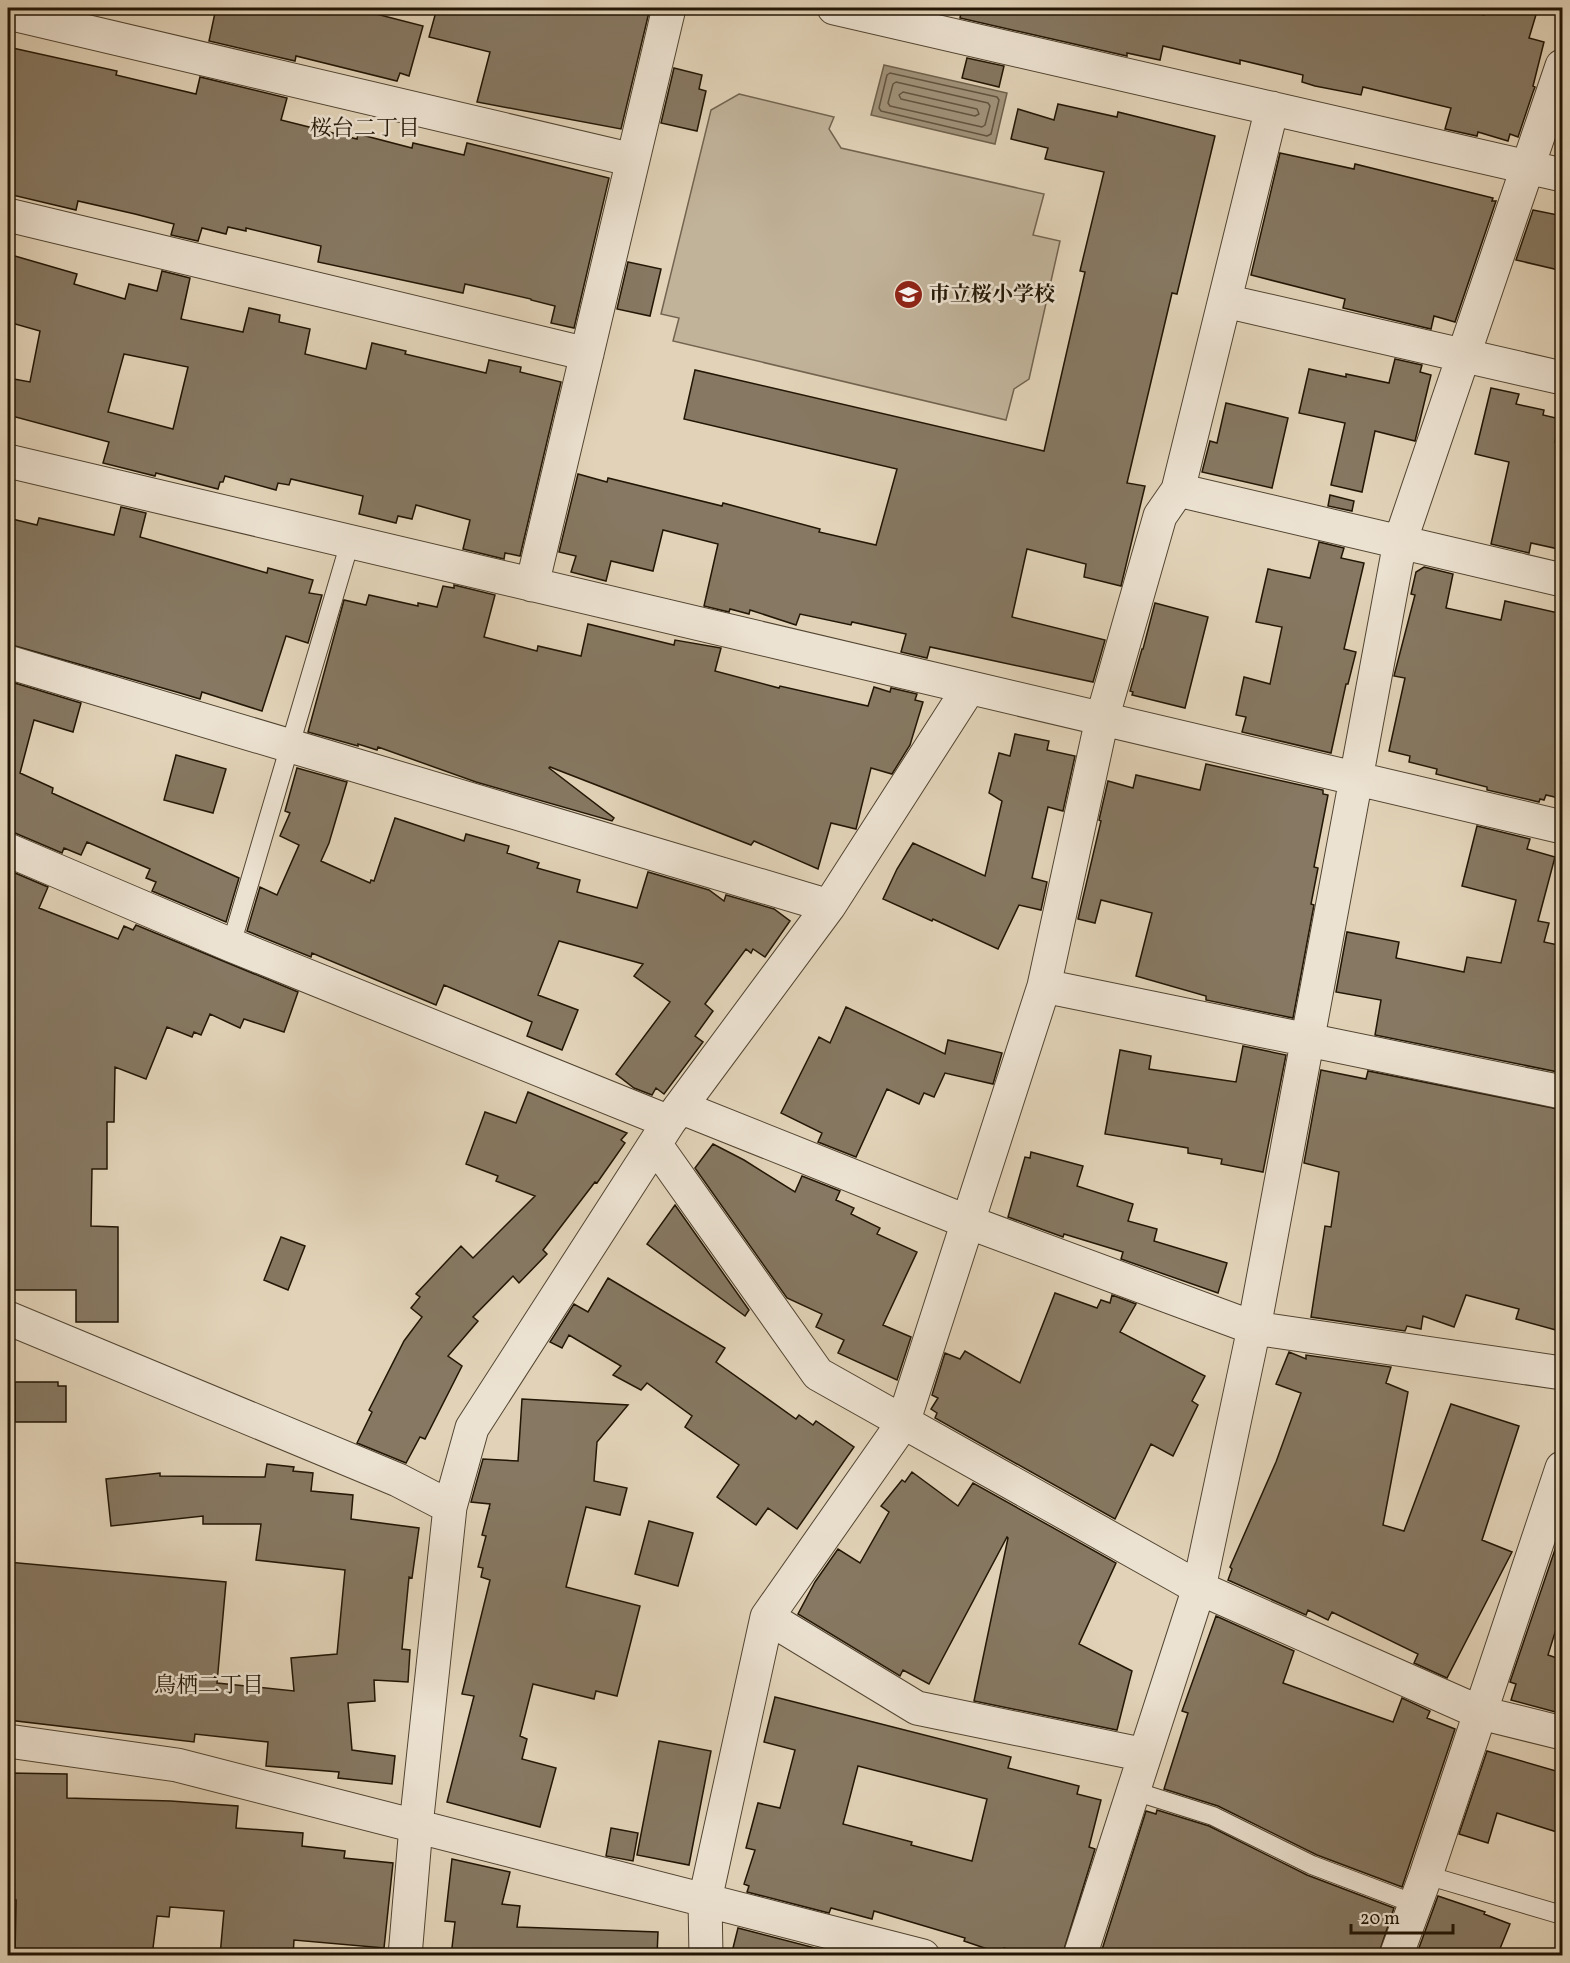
<svg xmlns="http://www.w3.org/2000/svg" width="1570" height="1963" font-family="Vollkorn,'Noto Serif JP',serif">
<style>
.green{fill:#c1b39a;stroke:#726450;stroke-width:1.5}
.water{fill:#a1937b;stroke:#6e614c;stroke-width:1.5}
.lines{fill:none;stroke-linecap:round;stroke-linejoin:round}
.shore{stroke:#625440;stroke-width:1.5}
.building{fill:#867862;stroke:#221605;stroke-width:1.5;fill-rule:evenodd}
.service-casing{stroke:#524532;stroke-width:20}
.minor-casing{stroke:#524532;stroke-width:35}
.service{stroke:#ece2d1;stroke-width:18}
.minor{stroke:#ece2d1;stroke-width:33}
.labels{text-anchor:middle;stroke-width:5;stroke-linejoin:round;paint-order:stroke}
.poi-label{font-size:21px;font-weight:bold;fill:#221605;stroke:#ece2d1;text-anchor:start}
.neighbourhood-label{font-size:22px;fill:#221605;stroke:#ece2d1}
</style>
<rect width="100%" height="100%" fill="#e2d3b8"/>
<filter id="stains"><feTurbulence type="fractalNoise" baseFrequency=".00333" numOctaves="4"/><feColorMatrix values="0 0 0 0 .2 0 0 0 0 .09 0 0 0 0 .02 0 0 0 .5 -.17"/></filter>
<radialGradient id="worn" r=".72"><stop offset=".6" stop-color="#630" stop-opacity="0"/><stop offset="1" stop-color="#630" stop-opacity=".3"/></radialGradient>
<path class="green" d="M 739,94 L 834,117 L 829,129 L 841,148 L 1044,194 L 1033,235 L 1060,241 L 1029,379 L 1014,389 L 1006,420 L 673,341 L 679,318 L 661,314 L 711,110 Z"/>
<path class="water" d="M 884,65 L 1007,93 L 995,144 L 871,115 Z"/>
<g class="lines">
<path class="shore" d="M 890,73 L 997,97 L 999,100 L 991,134 L 987,136 L 881,111 L 879,108 L 887,75 Z
M 896,82 L 988,103 L 990,106 L 985,125 L 982,127 L 890,106 L 888,103 L 893,84 Z
M 903,92 L 977,109 L 979,114 L 975,116 L 901,99 L 899,95 Z"/>
</g>
<path class="building" d="M 216,8 L 353,8 L 423,26 L 409,76 L 400,73 L 397,81 L 296,56 L 295,61 L 209,41 Z
M 437,8 L 650,8 L 621,129 L 477,102 L 490,52 L 429,37 Z
M 962,8 L 1456,8 L 1484,15 L 1486,8 L 1538,8 L 1529,38 L 1544,42 L 1533,86 L 1535,87 L 1533,92 L 1518,137 L 1510,134 L 1508,141 L 1478,132 L 1477,136 L 1445,129 L 1451,108 L 1363,87 L 1361,95 L 1315,86 L 1302,82 L 1303,75 L 1240,60 L 1240,64 L 1163,46 L 1160,60 L 1127,53 L 1127,56 L 960,18 Z
M 8,47 L 117,71 L 116,75 L 196,94 L 200,77 L 287,98 L 281,120 L 357,139 L 358,134 L 412,148 L 413,143 L 464,155 L 467,143 L 609,178 L 574,328 L 551,323 L 555,306 L 531,300 L 531,299 L 465,284 L 463,293 L 318,262 L 321,246 L 246,228 L 246,231 L 228,227 L 226,234 L 202,228 L 198,241 L 171,235 L 174,224 L 135,214 L 78,201 L 76,210 L 8,194 Z
M 967,58 L 1004,66 L 999,87 L 962,78 Z
M 674,68 L 702,75 L 699,89 L 706,91 L 697,131 L 661,123 Z
M 1058,104 L 1117,117 L 1118,112 L 1215,136 L 1177,294 L 1172,293 L 1127,483 L 1145,486 L 1121,586 L 1084,577 L 1086,564 L 1027,549 L 1012,617 L 1105,640 L 1093,682 L 930,647 L 927,658 L 901,652 L 906,634 L 852,622 L 851,625 L 800,614 L 796,625 L 750,610 L 749,614 L 730,609 L 729,612 L 704,606 L 718,544 L 663,530 L 653,571 L 611,561 L 606,581 L 571,572 L 576,556 L 559,552 L 578,474 L 607,482 L 608,478 L 722,506 L 723,503 L 820,529 L 819,532 L 876,545 L 897,469 L 684,419 L 695,370 L 1044,451 L 1085,272 L 1080,271 L 1104,172 L 1045,159 L 1048,148 L 1011,139 L 1018,109 L 1054,120 Z
M 1280,153 L 1354,169 L 1355,164 L 1493,198 L 1492,201 L 1496,201 L 1455,322 L 1434,316 L 1431,329 L 1343,308 L 1345,299 L 1251,275 Z
M 1533,210 L 1563,216 L 1563,271 L 1516,260 Z
M 8,254 L 77,274 L 74,284 L 125,299 L 129,284 L 157,291 L 162,271 L 190,278 L 181,319 L 243,332 L 249,308 L 280,315 L 279,322 L 310,329 L 305,354 L 366,369 L 372,343 L 406,351 L 405,354 L 486,373 L 489,360 L 521,367 L 520,372 L 561,382 L 520,556 L 505,553 L 504,559 L 463,549 L 470,520 L 416,505 L 412,519 L 398,516 L 396,523 L 359,514 L 363,496 L 291,479 L 289,485 L 278,483 L 276,490 L 225,476 L 223,482 L 220,482 L 218,489 L 156,473 L 155,476 L 103,463 L 109,442 L 8,415 L 8,378 L 30,382 L 40,331 L 8,322 ZM 124,354 L 188,367 L 173,429 L 108,412 Z
M 628,262 L 661,269 L 650,316 L 617,309 Z
M 1395,359 L 1422,365 L 1420,372 L 1431,375 L 1415,441 L 1375,431 L 1362,492 L 1331,485 L 1345,423 L 1299,413 L 1309,369 L 1346,377 L 1346,374 L 1389,383 Z
M 1491,388 L 1519,394 L 1516,404 L 1544,410 L 1543,415 L 1560,419 L 1555,442 L 1563,443 L 1563,550 L 1531,543 L 1529,553 L 1491,544 L 1509,462 L 1475,454 Z
M 1226,403 L 1288,418 L 1272,488 L 1202,472 L 1210,441 L 1217,443 Z
M 1330,495 L 1354,501 L 1352,511 L 1328,506 Z
M 121,507 L 146,513 L 140,537 L 267,573 L 268,568 L 313,580 L 309,593 L 322,595 L 308,643 L 286,636 L 262,711 L 202,692 L 200,699 L 180,693 L 8,644 L 8,518 L 37,525 L 39,518 L 114,535 Z
M 1319,542 L 1344,548 L 1341,558 L 1364,563 L 1344,649 L 1356,652 L 1348,684 L 1346,684 L 1331,753 L 1242,732 L 1246,717 L 1236,715 L 1244,677 L 1270,684 L 1282,627 L 1256,622 L 1268,569 L 1310,578 Z
M 1424,567 L 1453,574 L 1446,608 L 1501,620 L 1505,601 L 1563,614 L 1563,799 L 1546,795 L 1544,800 L 1540,799 L 1539,802 L 1487,790 L 1487,787 L 1436,774 L 1437,769 L 1409,762 L 1410,756 L 1389,751 L 1405,678 L 1394,676 L 1415,595 L 1411,594 L 1416,572 Z
M 454,585 L 495,595 L 484,637 L 537,651 L 538,646 L 581,656 L 588,624 L 674,645 L 675,640 L 721,648 L 715,671 L 779,688 L 780,686 L 868,706 L 874,687 L 890,692 L 891,688 L 917,694 L 915,700 L 923,702 L 910,745 L 892,774 L 871,768 L 856,829 L 831,823 L 818,869 L 754,841 L 751,845 L 550,767 L 549,768 L 614,818 L 612,821 L 476,782 L 378,747 L 377,750 L 358,744 L 358,746 L 308,732 L 344,600 L 366,605 L 369,595 L 418,606 L 418,603 L 437,607 L 443,586 L 454,588 Z
M 1155,603 L 1208,617 L 1185,708 L 1132,695 L 1133,692 L 1130,691 L 1142,649 L 1143,649 Z
M 8,681 L 81,703 L 73,732 L 34,720 L 20,773 L 53,788 L 52,793 L 239,878 L 226,922 L 152,891 L 156,882 L 146,878 L 150,869 L 87,842 L 81,855 L 64,848 L 62,853 L 15,833 L 8,832 L 8,800 L 13,787 L 8,786 Z
M 1015,734 L 1049,741 L 1047,750 L 1075,756 L 1063,811 L 1048,807 L 1032,878 L 1047,882 L 1041,910 L 1019,905 L 998,949 L 933,919 L 932,921 L 883,899 L 897,869 L 913,843 L 985,876 L 1002,801 L 989,793 L 999,753 L 1010,756 Z
M 176,755 L 226,769 L 213,813 L 164,800 Z
M 1206,764 L 1323,790 L 1323,794 L 1328,795 L 1314,867 L 1318,868 L 1311,904 L 1314,905 L 1293,1018 L 1206,1000 L 1206,996 L 1136,976 L 1152,913 L 1101,900 L 1095,923 L 1078,919 L 1101,821 L 1099,820 L 1108,781 L 1133,788 L 1136,775 L 1200,790 Z
M 297,768 L 347,782 L 329,843 L 321,861 L 370,883 L 371,880 L 374,881 L 395,818 L 464,841 L 466,834 L 509,846 L 507,853 L 539,863 L 537,868 L 580,880 L 577,892 L 637,908 L 648,872 L 709,890 L 724,901 L 726,895 L 774,909 L 790,921 L 765,957 L 753,949 L 751,953 L 746,949 L 705,1004 L 713,1011 L 695,1036 L 703,1042 L 664,1094 L 656,1088 L 652,1095 L 634,1088 L 616,1074 L 670,1002 L 634,976 L 643,964 L 559,941 L 538,995 L 578,1010 L 562,1050 L 527,1036 L 532,1022 L 444,985 L 436,1005 L 312,953 L 311,957 L 247,931 L 260,887 L 277,895 L 299,845 L 280,836 L 290,813 L 285,811 Z
M 1477,826 L 1530,839 L 1527,849 L 1555,857 L 1538,921 L 1549,923 L 1544,942 L 1563,946 L 1563,1073 L 1375,1035 L 1381,1000 L 1336,992 L 1347,932 L 1399,942 L 1396,958 L 1464,972 L 1467,957 L 1501,963 L 1516,900 L 1462,886 Z
M 8,870 L 48,887 L 39,908 L 118,939 L 124,926 L 133,930 L 136,925 L 298,992 L 284,1032 L 244,1019 L 240,1028 L 210,1014 L 201,1035 L 194,1032 L 192,1037 L 167,1027 L 146,1079 L 115,1067 L 114,1122 L 107,1122 L 107,1169 L 92,1169 L 91,1226 L 118,1227 L 118,1322 L 76,1322 L 76,1290 L 8,1290 Z
M 846,1007 L 945,1054 L 948,1040 L 1002,1053 L 993,1084 L 945,1073 L 934,1097 L 924,1093 L 919,1104 L 887,1089 L 856,1157 L 818,1142 L 822,1133 L 781,1113 L 819,1037 L 830,1043 Z
M 1243,1046 L 1286,1055 L 1263,1172 L 1221,1164 L 1222,1159 L 1188,1153 L 1188,1148 L 1105,1134 L 1120,1050 L 1151,1056 L 1149,1069 L 1236,1082 Z
M 1321,1070 L 1366,1079 L 1368,1071 L 1563,1110 L 1563,1332 L 1516,1319 L 1519,1309 L 1466,1295 L 1454,1327 L 1423,1316 L 1421,1329 L 1407,1326 L 1405,1331 L 1311,1317 L 1325,1226 L 1331,1227 L 1339,1172 L 1304,1163 Z
M 528,1092 L 627,1133 L 621,1140 L 625,1143 L 597,1183 L 595,1182 L 543,1250 L 547,1254 L 519,1283 L 513,1276 L 473,1317 L 478,1321 L 448,1356 L 462,1366 L 425,1439 L 420,1437 L 406,1463 L 357,1443 L 372,1412 L 369,1410 L 404,1341 L 422,1317 L 411,1308 L 420,1297 L 416,1294 L 461,1246 L 473,1258 L 535,1196 L 496,1181 L 498,1176 L 466,1164 L 485,1112 L 516,1123 Z
M 713,1144 L 744,1160 L 795,1192 L 802,1176 L 840,1191 L 836,1200 L 854,1208 L 851,1214 L 880,1228 L 877,1234 L 917,1252 L 883,1325 L 911,1337 L 897,1380 L 838,1353 L 844,1340 L 816,1327 L 822,1314 L 787,1298 L 695,1168 Z
M 1031,1152 L 1083,1166 L 1077,1186 L 1133,1204 L 1128,1221 L 1157,1229 L 1154,1241 L 1227,1263 L 1218,1293 L 1121,1259 L 1123,1252 L 1064,1234 L 1063,1237 L 1008,1217 L 1025,1157 L 1030,1158 Z
M 675,1205 L 749,1310 L 745,1316 L 647,1244 Z
M 281,1237 L 305,1246 L 288,1290 L 264,1280 Z
M 608,1278 L 725,1348 L 716,1362 L 796,1419 L 799,1415 L 813,1425 L 816,1421 L 854,1447 L 797,1529 L 768,1508 L 756,1525 L 717,1497 L 739,1465 L 685,1427 L 692,1416 L 647,1383 L 641,1390 L 613,1375 L 621,1366 L 569,1335 L 562,1348 L 550,1342 L 574,1304 L 588,1312 Z
M 1055,1293 L 1097,1308 L 1101,1300 L 1110,1303 L 1112,1295 L 1136,1304 L 1120,1332 L 1205,1376 L 1192,1401 L 1198,1405 L 1173,1456 L 1151,1444 L 1115,1519 L 935,1418 L 937,1413 L 931,1409 L 938,1398 L 932,1395 L 945,1353 L 960,1359 L 965,1351 L 1020,1383 Z
M 1289,1352 L 1306,1359 L 1306,1355 L 1391,1367 L 1386,1383 L 1408,1392 L 1383,1525 L 1404,1531 L 1451,1404 L 1519,1426 L 1482,1540 L 1512,1552 L 1447,1678 L 1414,1663 L 1418,1654 L 1332,1612 L 1328,1620 L 1308,1610 L 1306,1615 L 1228,1580 L 1232,1569 L 1230,1567 L 1276,1462 L 1301,1393 L 1276,1384 Z
M 15,1382 L 58,1382 L 58,1386 L 66,1386 L 66,1422 L 15,1422 Z
M 522,1399 L 628,1405 L 597,1442 L 594,1481 L 627,1488 L 620,1515 L 586,1507 L 566,1587 L 640,1606 L 617,1696 L 596,1691 L 594,1699 L 533,1684 L 520,1736 L 527,1739 L 522,1759 L 556,1768 L 540,1827 L 447,1802 L 474,1696 L 462,1694 L 490,1580 L 481,1577 L 483,1568 L 478,1567 L 486,1536 L 482,1535 L 489,1508 L 490,1509 L 489,1508 L 490,1504 L 471,1502 L 483,1459 L 518,1461 Z
M 267,1464 L 294,1467 L 293,1471 L 313,1473 L 311,1491 L 353,1495 L 351,1519 L 419,1528 L 412,1578 L 409,1577 L 402,1649 L 410,1650 L 408,1682 L 374,1680 L 375,1701 L 348,1703 L 352,1750 L 395,1756 L 392,1784 L 338,1778 L 339,1772 L 266,1766 L 268,1742 L 195,1734 L 194,1742 L 8,1720 L 8,1562 L 226,1582 L 217,1683 L 294,1691 L 291,1658 L 337,1654 L 345,1570 L 256,1560 L 261,1524 L 203,1524 L 203,1516 L 111,1526 L 106,1479 L 160,1473 L 160,1476 L 265,1477 Z
M 912,1472 L 958,1506 L 973,1483 L 1116,1563 L 1079,1644 L 1132,1671 L 1117,1730 L 974,1701 L 1008,1538 L 1007,1537 L 929,1684 L 903,1670 L 900,1676 L 798,1614 L 815,1582 L 838,1549 L 860,1563 L 889,1512 L 881,1506 L 902,1480 L 905,1482 Z
M 649,1521 L 693,1533 L 678,1586 L 635,1574 Z
M 1563,1526 L 1563,1607 L 1548,1655 L 1563,1660 L 1563,1714 L 1511,1700 L 1516,1684 L 1510,1682 Z
M 1216,1616 L 1294,1651 L 1283,1683 L 1393,1722 L 1402,1698 L 1430,1711 L 1427,1718 L 1455,1729 L 1402,1887 L 1317,1855 L 1218,1806 L 1164,1789 L 1188,1713 L 1182,1711 Z
M 775,1697 L 1011,1757 L 1008,1768 L 1079,1786 L 1077,1794 L 1101,1800 L 1089,1847 L 1095,1849 L 1062,1956 L 1027,1956 L 1004,1948 L 1002,1954 L 964,1941 L 965,1938 L 874,1911 L 872,1919 L 831,1908 L 829,1913 L 747,1892 L 749,1886 L 744,1884 L 755,1850 L 746,1848 L 758,1803 L 780,1808 L 795,1750 L 764,1742 ZM 858,1766 L 987,1799 L 972,1861 L 911,1845 L 912,1842 L 843,1824 Z
M 659,1741 L 711,1751 L 689,1865 L 637,1855 Z
M 1487,1751 L 1563,1773 L 1563,1834 L 1497,1813 L 1488,1843 L 1459,1834 Z
M 8,1773 L 67,1774 L 67,1798 L 171,1801 L 238,1806 L 236,1828 L 303,1833 L 302,1846 L 345,1851 L 344,1858 L 393,1863 L 384,1948 L 294,1940 L 293,1956 L 220,1956 L 224,1911 L 170,1907 L 169,1917 L 157,1916 L 152,1956 L 15,1956 L 16,1900 L 8,1900 Z
M 1157,1810 L 1209,1826 L 1307,1875 L 1394,1908 L 1378,1956 L 1100,1956 L 1146,1811 L 1156,1814 Z
M 611,1828 L 638,1833 L 633,1861 L 606,1856 Z
M 452,1859 L 510,1872 L 502,1904 L 520,1906 L 517,1927 L 658,1932 L 657,1956 L 451,1956 L 455,1922 L 445,1921 Z
M 1438,1896 L 1485,1912 L 1484,1914 L 1510,1924 L 1497,1956 L 1416,1956 Z
M 738,1928 L 819,1949 L 817,1956 L 731,1956 Z"/>
<g class="lines">
<defs>
<path id="service" d="M 231,945 L 350,542
M 1134,1791 L 1213,1816 L 1312,1865 L 1415,1904
M 1426,1875 L 1562,1915"/>
<path id="minor" d="M 834,8 L 1562,175
M 8,13 L 633,160
M 8,215 L 587,354
M 1225,301 L 1562,378
M 8,461 L 1562,827
M 1178,490 L 1562,580
M 532,585 L 669,8
M 8,662 L 829,906
M 8,850 L 231,945 L 669,1122
M 1044,986 L 1562,1092
M 680,1107 L 968,1222 L 1254,1328 L 1562,1373
M 655,1144 L 818,1374 L 1199,1588 L 1481,1713 L 1562,1733
M 8,1318 L 398,1480 L 450,1507
M 767,1617 L 917,1708 L 1145,1755
M 8,1741 L 177,1765 L 923,1956
M 405,1956 L 416,1826 L 450,1507 L 472,1428 L 669,1122 L 829,906 L 969,688
M 706,1956 L 705,1900 L 767,1617 L 903,1423 L 1044,986 L 1102,719 L 1160,516 L 1178,490 L 1272,108
M 1080,1956 L 1199,1588 L 1254,1328 L 1400,542 L 1562,66
M 1396,1956 L 1426,1875 L 1562,1468"/>
</defs>
<use href="#service" class="service-casing"/>
<use href="#minor" class="minor-casing"/>
<use href="#service" class="service"/>
<use href="#minor" class="minor"/>
</g>
<defs>
<symbol id="school-disc" viewBox="-11 -11 22 22"><circle r="9.5" fill="#8f2418" stroke="#ece2d1"/><path d="M0-5L7-2L0 1L-7-2ZM-4 1L0 2.5L4 1V4Q0 6-4 4Z" fill="#fff"/></symbol>
</defs>
<g fill-rule="evenodd">
<use href="#school-disc" x="892" y="278" width="33" height="33"/>
</g>
<g class="labels">
<g class="poi-label">
<text x="929" y="301">市立桜小学校</text>
</g>
<g class="neighbourhood-label">
<text x="365" y="135">桜台二丁目</text>
<text x="209" y="1692">鳥栖二丁目</text>
</g>
</g>
<rect width="1570" height="1963" fill="none" stroke="#e2d3b8" stroke-width="30"/>
<rect x="9" y="9" width="1552" height="1945" fill="none" stroke="#221605" stroke-width="3"/>
<rect x="15" y="15" width="1540" height="1933" fill="none" stroke="#221605" stroke-width="1.5"/>
<path d="M1351 1924v9h102v-9" fill="none" stroke="#221605" stroke-width="3"/>
<text x="1360" y="1924" font-size="18" fill="#221605" stroke="#ece2d1" stroke-width="4.5" paint-order="stroke">20 m</text>
<rect width="100%" height="100%" filter="url(#stains)"/>
<rect width="100%" height="100%" fill="url(#worn)"/>
</svg>
